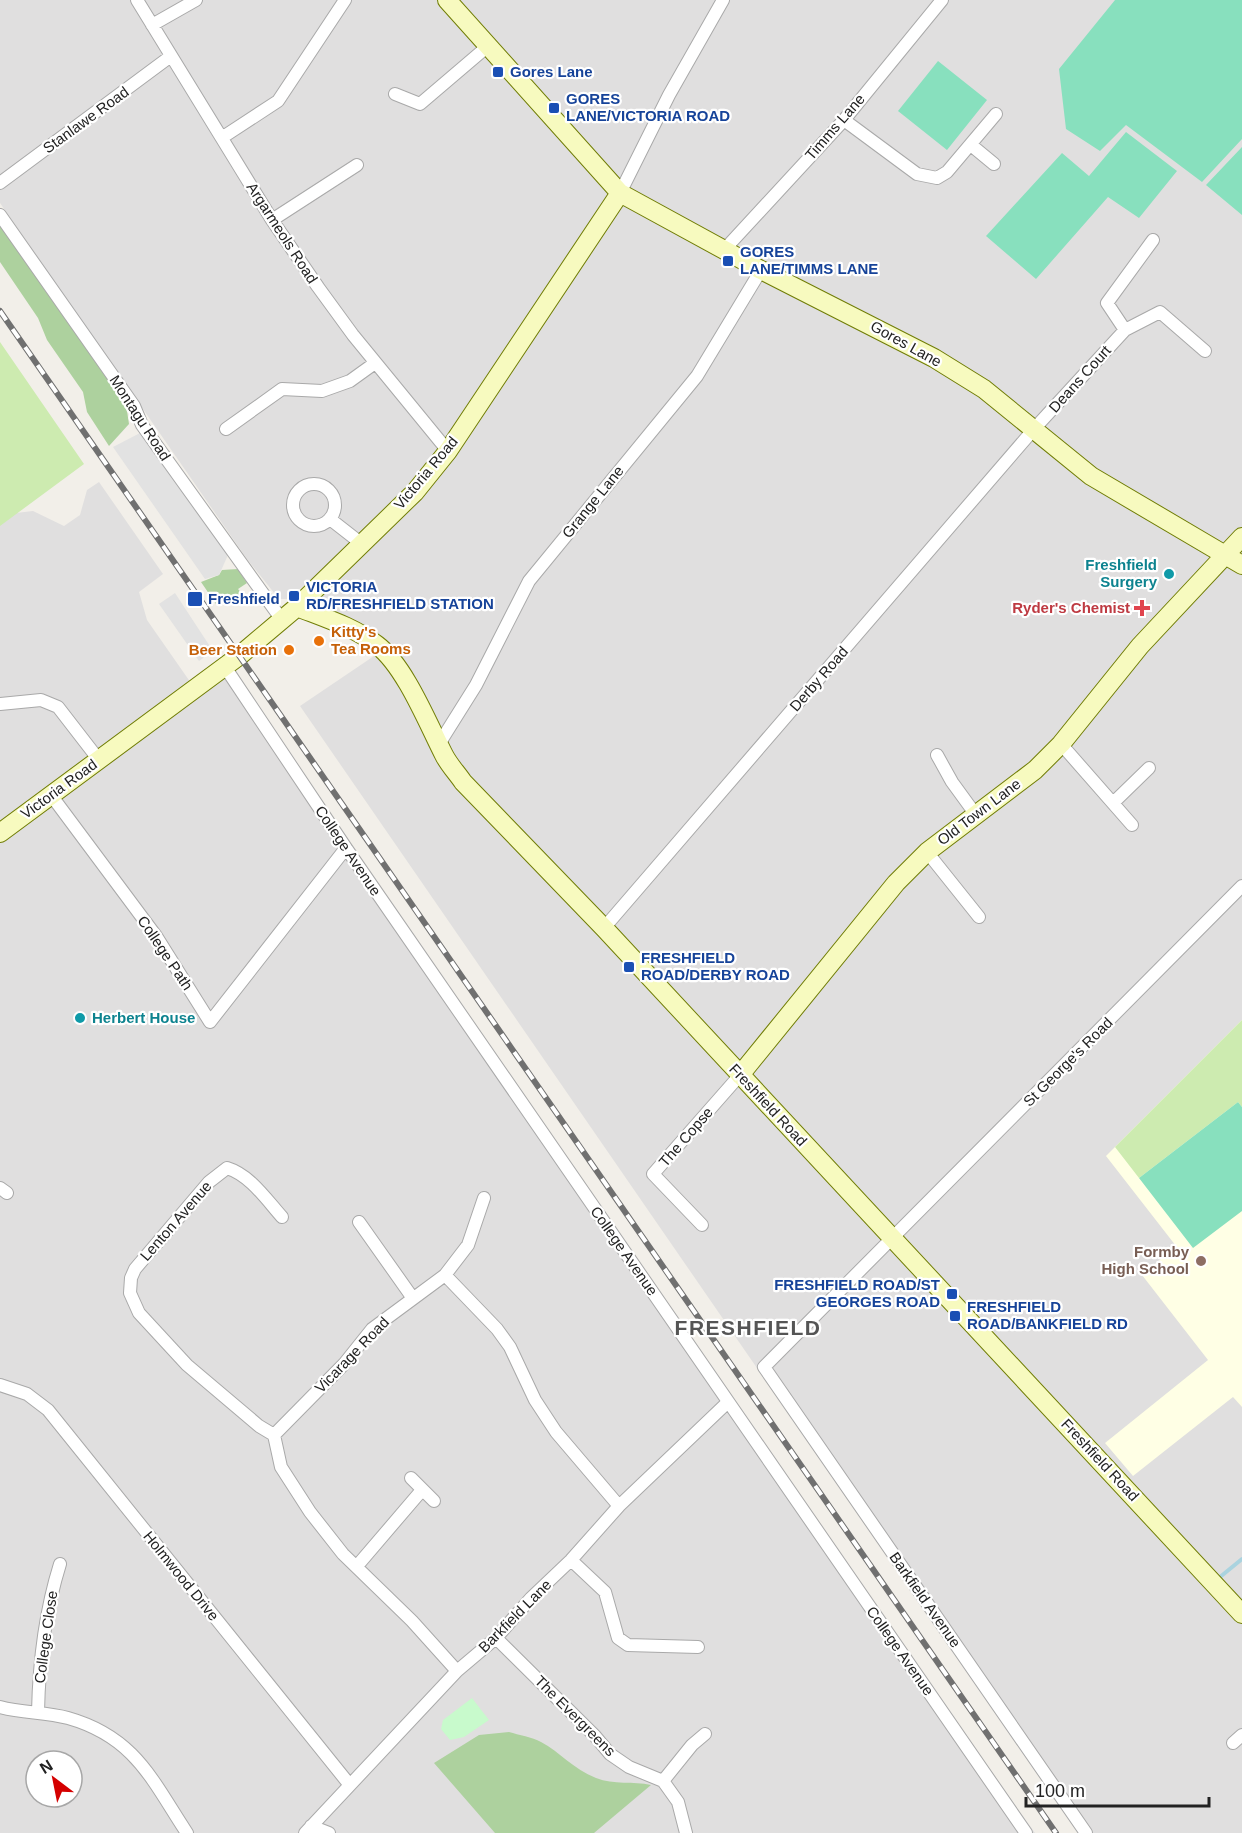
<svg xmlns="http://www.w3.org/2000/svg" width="1242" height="1833" font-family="Arial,sans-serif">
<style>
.residential{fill:#e0dfdf;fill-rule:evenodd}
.education{fill:#ffffe5}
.grass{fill:#cdebb0}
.forest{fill:#add19e}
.park{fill:#c8facc}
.pitch{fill:#88e0be}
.parking{fill:#e2e2e2}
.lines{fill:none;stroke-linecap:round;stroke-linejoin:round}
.stream{stroke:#aad3df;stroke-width:4}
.street-casing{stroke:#a9a9a9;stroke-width:14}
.secondary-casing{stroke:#707d05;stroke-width:20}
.street{stroke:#fff;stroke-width:12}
.secondary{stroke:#f7fabf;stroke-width:18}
.rail-casing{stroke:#707070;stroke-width:6}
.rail{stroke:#fff;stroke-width:4;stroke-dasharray:11;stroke-linecap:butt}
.transit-dot{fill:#1a4fb4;stroke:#fff;stroke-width:2}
.culture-dot{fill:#0f9aa8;stroke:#fff;stroke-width:2}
.health-dot{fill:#e0444e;stroke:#fff;stroke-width:2}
.food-dot{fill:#e8710a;stroke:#fff;stroke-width:2}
.education-dot{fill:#8d6e63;stroke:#fff;stroke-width:2}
.labels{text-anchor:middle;stroke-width:4.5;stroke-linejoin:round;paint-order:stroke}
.transit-label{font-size:15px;font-weight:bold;fill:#164399;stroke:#fff;text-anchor:start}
.street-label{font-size:15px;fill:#222;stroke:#fff}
.culture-label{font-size:15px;font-weight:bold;fill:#0d838f;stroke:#fff;text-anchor:end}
.health-label{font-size:15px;font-weight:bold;fill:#be3a42;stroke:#fff;text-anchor:end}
.food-label{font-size:15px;font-weight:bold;fill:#c56008;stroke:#fff;text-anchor:start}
.education-label{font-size:15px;font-weight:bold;fill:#785e54;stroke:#fff;text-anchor:end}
.district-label{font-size:21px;font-weight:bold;letter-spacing:1.5px;fill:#555;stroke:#fff}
</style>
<rect width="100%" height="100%" fill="#f2efe9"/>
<path class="residential" d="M 0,0 L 1242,0 L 1242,1833 L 1078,1833 L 300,706 L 374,656 L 386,666 L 400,654 L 334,611 L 307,583 L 287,599 L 279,599 L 247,559 L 0,203 Z
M 99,482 L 163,574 L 139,592 L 147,620 L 200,696 L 230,675 L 735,1409 L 1035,1833 L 0,1833 L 0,525 L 16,513 L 33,511 L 64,526 L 80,515 L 87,490 ZM 36,1761 L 72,1761 L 72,1797 L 36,1797 Z"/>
<path class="education" d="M 1242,1020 L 1242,1407 L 1233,1397 L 1133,1476 L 1105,1443 L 1208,1360 L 1142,1275 L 1176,1246 L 1106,1156 Z"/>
<path class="grass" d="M 0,342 L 84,464 L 0,526 Z
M 1242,1020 L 1242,1107 L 1238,1102 L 1139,1178 L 1115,1147 Z"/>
<path class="forest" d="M 0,215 L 124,391 L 129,424 L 109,446 L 87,412 L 83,392 L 47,340 L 38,318 L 0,262 Z
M 238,569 L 247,583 L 238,589 L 243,595 L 216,604 L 201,582 L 219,575 L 222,570 Z
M 509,1732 C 519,1735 532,1737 541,1742 C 560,1752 573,1769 596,1778 C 614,1785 633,1781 651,1785 L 594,1833 L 495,1833 L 434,1763 L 479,1735 Z"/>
<path class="park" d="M 472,1698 L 489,1720 L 464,1737 L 450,1740 L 441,1729 L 443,1720 Z"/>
<path class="pitch" d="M 1115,0 L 1242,0 L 1242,139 L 1202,182 L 1126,125 L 1100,151 L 1066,129 L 1059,69 Z
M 938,61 L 987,100 L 947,150 L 898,111 Z
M 1126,132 L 1177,171 L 1139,218 L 1108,197 L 1036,279 L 986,236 L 1062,153 L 1089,176 Z
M 1242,147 L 1242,215 L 1206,185 Z
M 1238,1102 L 1242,1107 L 1242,1211 L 1193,1248 L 1139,1178 Z"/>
<path class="parking" d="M 142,432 L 228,555 L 219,575 L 205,579 L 113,447 Z
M 175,593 L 213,651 L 199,661 L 159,604 Z"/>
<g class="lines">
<path class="stream" d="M 1220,1577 L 1242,1559"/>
<defs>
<path id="street" d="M 137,0 L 272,220 L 318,287 L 353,335 L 448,451
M 152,25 L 196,0
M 395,94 L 420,104 L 488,46
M 844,120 L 917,174 L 937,178 L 947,172 L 996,114
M 223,137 L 278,101 L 345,0
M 971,145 L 994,164
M 0,183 L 171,56
M 620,193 L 669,95 L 723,0
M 0,215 L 134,406 L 142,425 L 282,620
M 272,220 L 357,165
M 724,250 L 844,120 L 942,0
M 1125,330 L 1107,303 L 1153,240
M 226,429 L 282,389 L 322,391 L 350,381 L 375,363
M293 505a21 21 0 1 1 42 0a21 21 0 1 1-42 0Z
M 330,519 L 362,544
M 225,667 L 346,848 L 1026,1833
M 0,704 L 41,700 L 58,707 L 99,760
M 439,744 L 476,685 L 529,581 L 697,376 L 761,270
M 1061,744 L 1132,825
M 937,755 L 952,782 L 976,815
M 51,795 L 156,936 L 210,1022 L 346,848
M 1113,803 L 1149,768
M 927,852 L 979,917
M 604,928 L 1034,429 L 1125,330 L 1160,312 L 1205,351
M 0,1188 L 7,1193
M 359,1222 L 412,1297
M 702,1225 L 653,1174 L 740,1075
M 445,1275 L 468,1245 L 484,1198
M 0,1385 L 27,1394 L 48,1410 L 349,1784
M 274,1435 L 259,1426 L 187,1365 L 139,1313 L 130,1293 L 131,1278 L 135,1269 L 209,1182 L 227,1168 C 250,1175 266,1199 282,1217
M 411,1478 L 434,1501
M 571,1560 L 605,1592 L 618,1638 L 628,1645 L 698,1647
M 357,1566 L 422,1490
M 496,1638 L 595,1736 L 610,1754 L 629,1767 L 663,1781 L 678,1802 L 686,1833
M 457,1671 L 412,1621 L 343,1554 L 310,1512 L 281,1467 L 274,1435 L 344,1364 L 372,1329 L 445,1275 L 497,1329 L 510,1347 L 535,1400 L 556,1432 L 619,1506
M 0,1707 C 22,1713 45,1712 68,1718 C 135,1737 152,1780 187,1833
M 38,1712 C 39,1662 45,1612 60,1564
M 1233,1743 L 1242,1735
M 663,1781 L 692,1745 L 705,1734
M 311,1826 L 329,1833
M 305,1833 L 457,1671 L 496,1638 L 531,1598 L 571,1560 L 619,1506 L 728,1402
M 1086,1833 L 764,1367 L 1242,886"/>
<path id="secondary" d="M 447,0 L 620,193 L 761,270 L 934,358 L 984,389 L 1091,476 L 1242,565
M 297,607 C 325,618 354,627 377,645 C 405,666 428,724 444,755 C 449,765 457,773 463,782 L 604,928 L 1242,1614
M 0,833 L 239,656 L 297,607 L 415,492 L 448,451 L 620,193
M 740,1075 L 896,883 L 927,852 L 1035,770 L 1061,744 L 1140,646 L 1242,537"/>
</defs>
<use href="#street" class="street-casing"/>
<use href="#secondary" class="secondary-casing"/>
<use href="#street" class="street"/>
<use href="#secondary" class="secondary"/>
<defs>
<path id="rail" d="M 0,311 L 1056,1833"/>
</defs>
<use href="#rail" class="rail-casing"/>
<use href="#rail" class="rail"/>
</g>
<g class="transit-dot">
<rect x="492" y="66" width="12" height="12" rx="3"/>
<rect x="548" y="102" width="12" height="12" rx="3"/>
<rect x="722" y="255" width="12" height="12" rx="3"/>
<rect x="288" y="590" width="12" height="12" rx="3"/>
<rect x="187" y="591" width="16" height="16" rx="3"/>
<rect x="623" y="961" width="12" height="12" rx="3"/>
<rect x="946" y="1288" width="12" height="12" rx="3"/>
<rect x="949" y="1310" width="12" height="12" rx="3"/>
</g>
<g class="culture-dot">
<circle cx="1169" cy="574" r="6"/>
<circle cx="80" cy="1018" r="6"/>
</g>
<path class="health-dot" d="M1139 599h6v6h6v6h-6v6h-6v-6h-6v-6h6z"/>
<g class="food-dot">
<circle cx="319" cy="641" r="6"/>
<circle cx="289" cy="650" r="6"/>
</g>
<circle class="education-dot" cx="1201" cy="1261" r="6"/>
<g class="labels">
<g class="transit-label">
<text x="510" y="77">Gores Lane</text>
<text x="566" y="104">GORES<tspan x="566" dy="17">LANE/VICTORIA ROAD</tspan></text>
<text x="740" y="257">GORES<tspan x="740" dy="17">LANE/TIMMS LANE</tspan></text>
<text x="306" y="592">VICTORIA<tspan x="306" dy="17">RD/FRESHFIELD STATION</tspan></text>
<text x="208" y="604">Freshfield</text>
<text x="641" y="963">FRESHFIELD<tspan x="641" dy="17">ROAD/DERBY ROAD</tspan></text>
<text x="940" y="1290" text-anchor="end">FRESHFIELD ROAD/ST<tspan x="940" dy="17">GEORGES ROAD</tspan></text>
<text x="967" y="1312">FRESHFIELD<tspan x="967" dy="17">ROAD/BANKFIELD RD</tspan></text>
</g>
<g class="street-label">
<text transform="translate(86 120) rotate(-36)" y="5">Stanlawe Road</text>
<text transform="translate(835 127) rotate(-49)" y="5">Timms Lane</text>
<text transform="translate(282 233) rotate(57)" y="5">Argarmeols Road</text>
<text transform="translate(906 344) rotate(29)" y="5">Gores Lane</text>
<text transform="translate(1080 379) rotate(-48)" y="5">Deans Court</text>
<text transform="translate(140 418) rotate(57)" y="5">Montagu Road</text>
<text transform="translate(426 473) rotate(-50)" y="5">Victoria Road</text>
<text transform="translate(593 502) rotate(-51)" y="5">Grange Lane</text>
<text transform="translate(819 679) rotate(-49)" y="5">Derby Road</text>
<text transform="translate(59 789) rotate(-36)" y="5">Victoria Road</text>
<text transform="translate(979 812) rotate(-37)" y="5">Old Town Lane</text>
<text transform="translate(348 851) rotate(56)" y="5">College Avenue</text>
<text transform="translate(165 953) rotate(56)" y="5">College Path</text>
<text transform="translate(1068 1062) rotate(-45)" y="5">St George's Road</text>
<text transform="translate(768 1105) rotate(47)" y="5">Freshfield Road</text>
<text transform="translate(686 1137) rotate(-49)" y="5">The Copse</text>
<text transform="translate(176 1221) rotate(-49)" y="5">Lenton Avenue</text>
<text transform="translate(624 1251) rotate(55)" y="5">College Avenue</text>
<text transform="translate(352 1355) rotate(-46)" y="5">Vicarage Road</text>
<text transform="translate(1100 1460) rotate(47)" y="5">Freshfield Road</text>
<text transform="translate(181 1576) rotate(51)" y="5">Holmwood Drive</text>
<text transform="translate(925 1600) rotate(55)" y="5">Barkfield Avenue</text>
<text transform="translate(515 1616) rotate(-45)" y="5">Barkfield Lane</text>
<text transform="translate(46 1637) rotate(-82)" y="5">College Close</text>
<text transform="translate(900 1651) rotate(55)" y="5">College Avenue</text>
<text transform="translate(575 1716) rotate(45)" y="5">The Evergreens</text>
</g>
<g class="culture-label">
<text x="1157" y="570">Freshfield<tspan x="1157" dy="17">Surgery</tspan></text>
<text x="92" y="1023" text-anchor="start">Herbert House</text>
</g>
<g class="health-label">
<text x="1130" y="613">Ryder's Chemist</text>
</g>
<g class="food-label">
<text x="331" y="637">Kitty's<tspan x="331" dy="17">Tea Rooms</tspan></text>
<text x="277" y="655" text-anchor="end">Beer Station</text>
</g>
<g class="education-label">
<text x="1189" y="1257">Formby<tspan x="1189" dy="17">High School</tspan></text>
</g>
<g class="district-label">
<text x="748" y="1335">FRESHFIELD</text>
</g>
</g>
<g transform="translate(54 1779) rotate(328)"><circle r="28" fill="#ffffff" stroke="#a7a7a7" stroke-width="1.5"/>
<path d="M0-4.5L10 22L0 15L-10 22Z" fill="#d40000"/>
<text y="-9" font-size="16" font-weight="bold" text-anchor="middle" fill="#222222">N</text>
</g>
<path d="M1026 1797v9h183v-9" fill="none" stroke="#222222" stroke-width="3"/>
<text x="1035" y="1797" font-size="18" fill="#222222" stroke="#ffffff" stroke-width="4.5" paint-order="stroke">100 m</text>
</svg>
